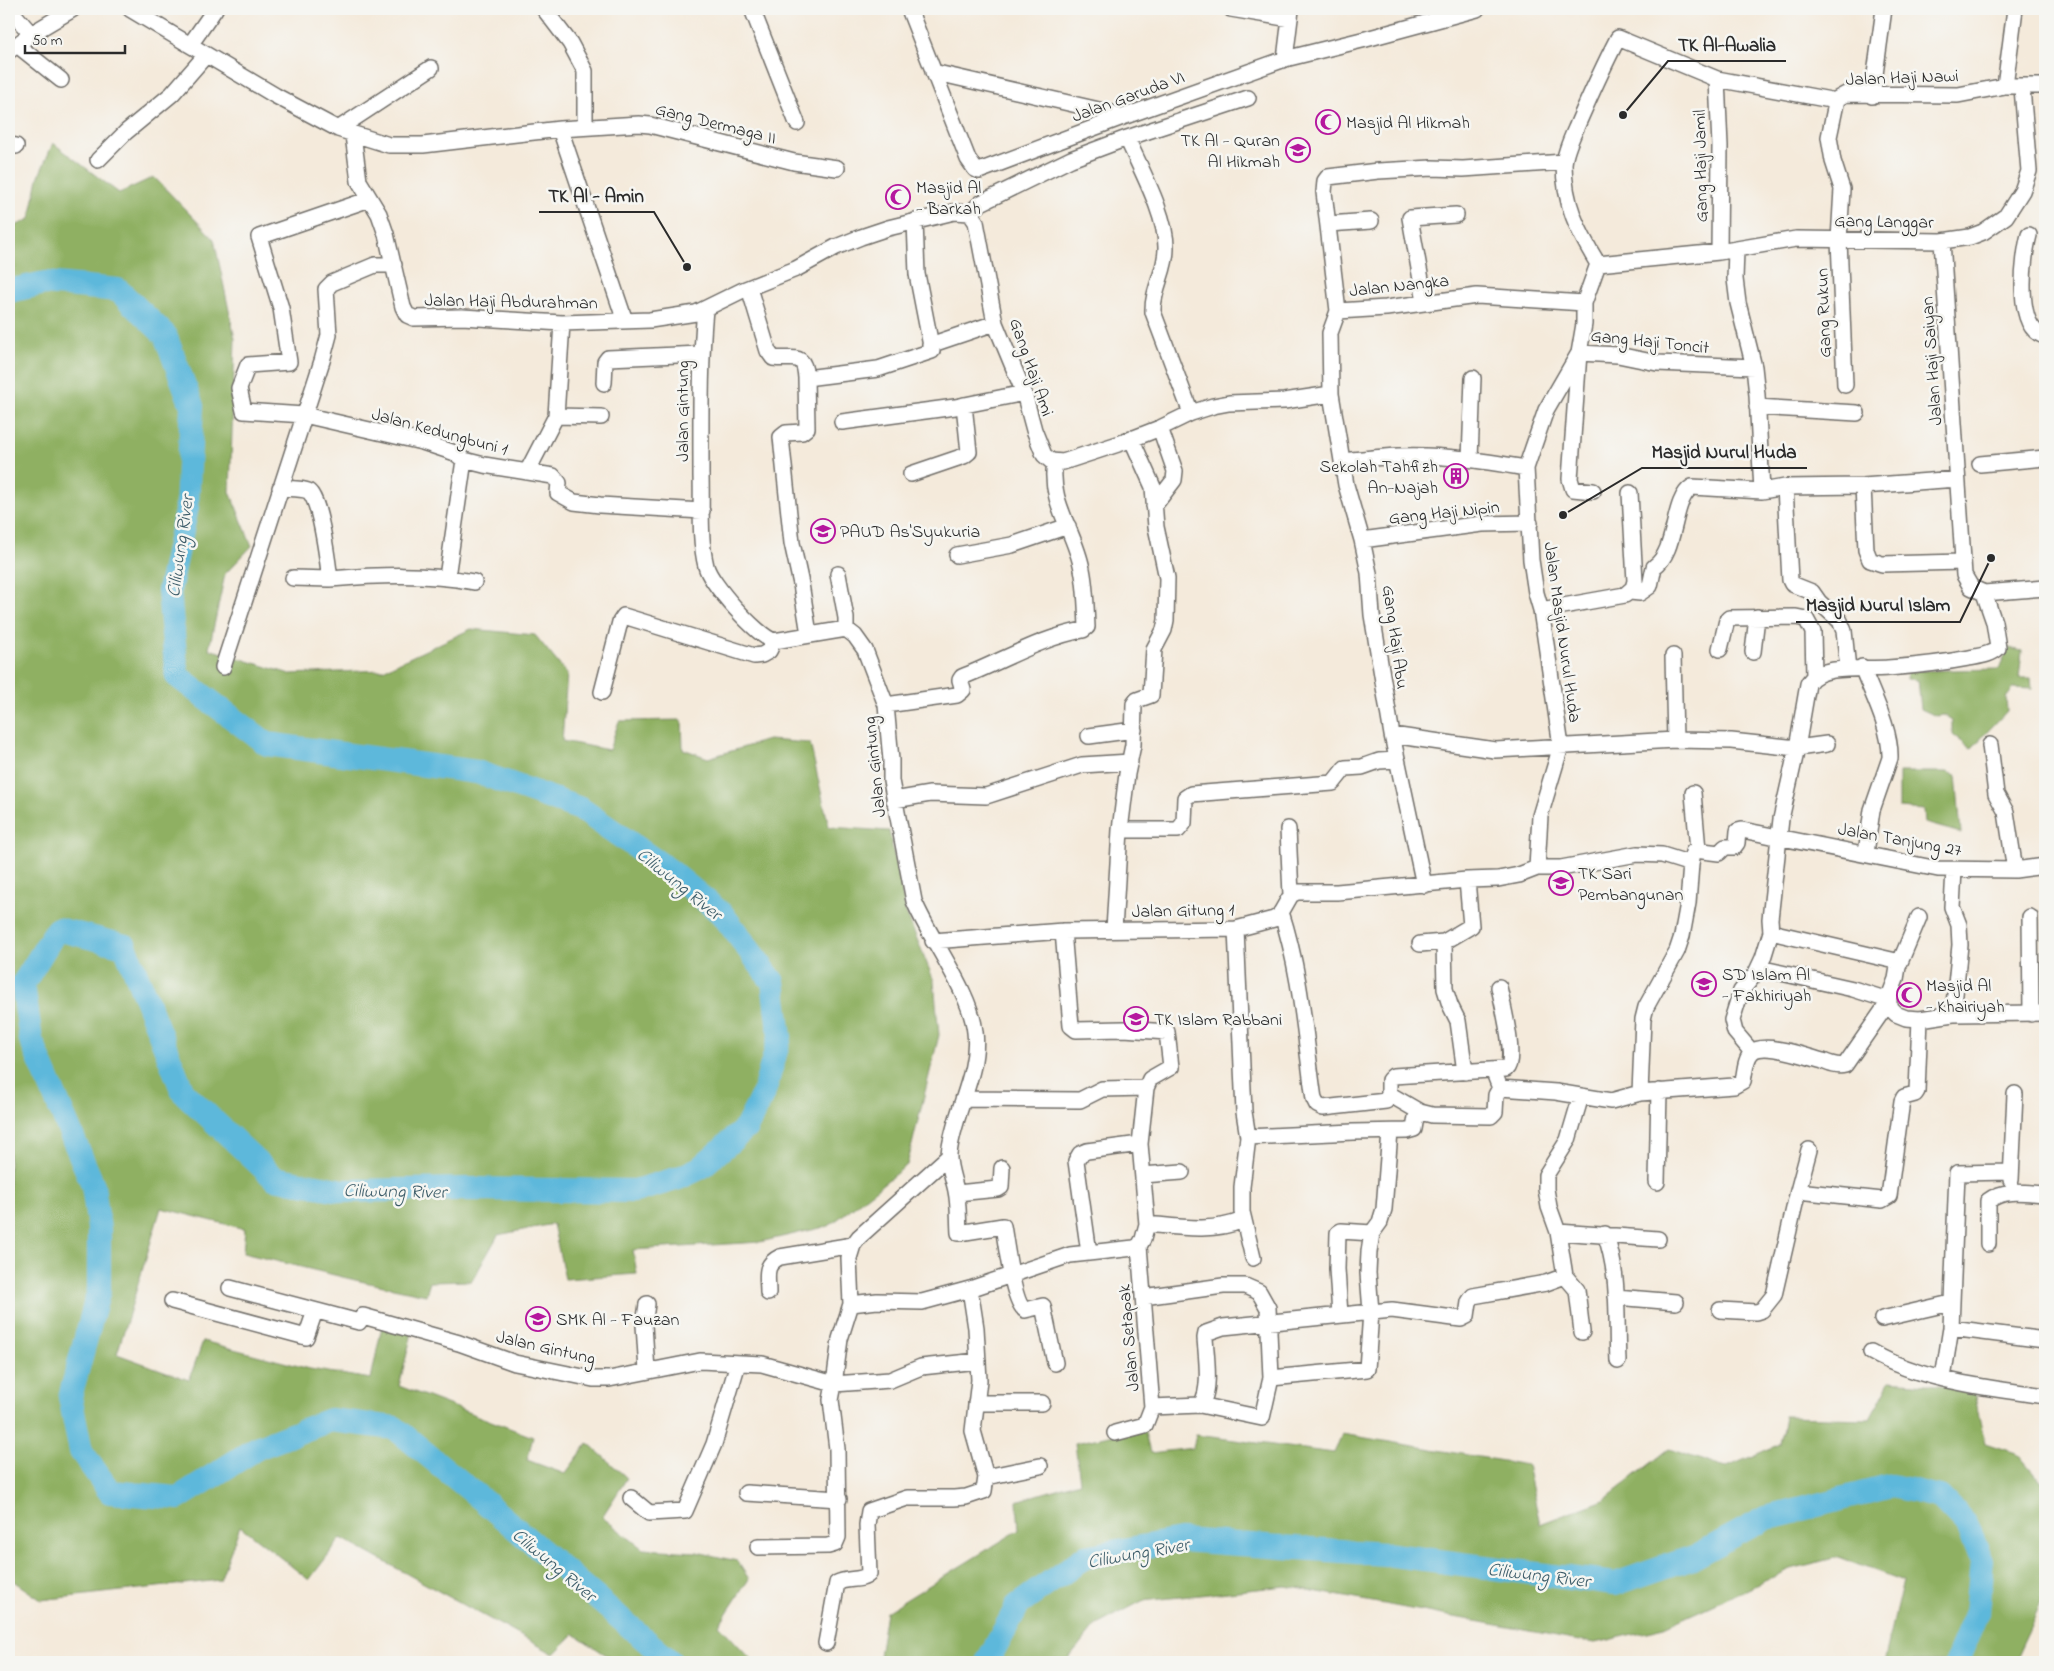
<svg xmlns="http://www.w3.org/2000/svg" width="2054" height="1671" font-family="'Indie Flower',sans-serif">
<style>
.forest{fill:#8fb062;stroke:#5d6e46}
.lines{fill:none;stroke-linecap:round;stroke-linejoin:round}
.river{stroke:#5db8db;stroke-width:24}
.minor-casing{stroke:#716e69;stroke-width:18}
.minor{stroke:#fff;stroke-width:15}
.labels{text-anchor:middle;stroke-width:5;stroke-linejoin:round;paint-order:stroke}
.street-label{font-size:18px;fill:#2b2b2b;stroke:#f6f6f2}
.poi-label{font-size:18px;fill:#2b2b2b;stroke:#f6f6f2;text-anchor:start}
.water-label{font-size:19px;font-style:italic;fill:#3c5c69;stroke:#f6f6f2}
.leader{fill:none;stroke:#2b2b2b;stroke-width:2}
.callout-dot{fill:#2b2b2b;stroke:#f6f6f2;stroke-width:2}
.callout-label{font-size:19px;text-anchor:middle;font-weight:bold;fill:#2b2b2b;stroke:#f6f6f2;stroke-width:5;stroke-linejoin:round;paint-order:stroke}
</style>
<rect width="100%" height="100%" fill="#f6f6f2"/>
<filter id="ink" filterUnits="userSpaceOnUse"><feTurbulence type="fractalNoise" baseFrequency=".02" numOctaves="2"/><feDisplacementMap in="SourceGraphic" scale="10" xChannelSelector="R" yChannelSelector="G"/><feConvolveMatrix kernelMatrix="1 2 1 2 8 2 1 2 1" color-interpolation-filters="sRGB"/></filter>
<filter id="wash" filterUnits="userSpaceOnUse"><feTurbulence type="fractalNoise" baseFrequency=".0096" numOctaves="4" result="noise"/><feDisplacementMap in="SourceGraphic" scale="20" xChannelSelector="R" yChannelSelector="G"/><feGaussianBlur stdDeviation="1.12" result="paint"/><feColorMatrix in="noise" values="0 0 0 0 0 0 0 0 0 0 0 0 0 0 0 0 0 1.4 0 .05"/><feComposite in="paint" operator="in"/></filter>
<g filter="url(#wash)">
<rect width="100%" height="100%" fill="#f4eadb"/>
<path class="forest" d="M 53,143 L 119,193 L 154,177 L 214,239 L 235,339 L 230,492 L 252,546 L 225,574 L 209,649 L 290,674 L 383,670 L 471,629 L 535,635 L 567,674 L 562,741 L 609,750 L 619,721 L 682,720 L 683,749 L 708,758 L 768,740 L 810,743 L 829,827 L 889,831 L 906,912 L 934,981 L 939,1035 L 907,1165 L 829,1226 L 760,1242 L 633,1250 L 637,1274 L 565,1279 L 553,1224 L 498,1235 L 472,1281 L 430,1282 L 426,1295 L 355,1280 L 243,1253 L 245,1229 L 161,1208 L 117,1354 L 189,1380 L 203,1341 L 310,1369 L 371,1379 L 382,1326 L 412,1333 L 399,1386 L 533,1437 L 527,1460 L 565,1474 L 588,1443 L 627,1478 L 602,1517 L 643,1549 L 697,1552 L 737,1561 L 749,1579 L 719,1625 L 754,1662 L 617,1662 L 574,1634 L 554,1654 L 341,1538 L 309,1580 L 240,1526 L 220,1580 L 41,1600 L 9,1578 L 9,229 L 30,219 L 38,178 Z
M 2009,648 L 2022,651 L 2019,678 L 2031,678 L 2032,689 L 2014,688 L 2006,698 L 2007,711 L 1971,749 L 1952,734 L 1952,720 L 1944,715 L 1936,716 L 1921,709 L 1918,680 L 1907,679 L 1907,671 L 1999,669 Z
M 1899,772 L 1947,772 L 1956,775 L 1961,833 L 1925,823 L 1924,810 L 1899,808 Z
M 1890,1381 L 1973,1388 L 1985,1443 L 2018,1454 L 2045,1486 L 2045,1595 L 2014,1662 L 1884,1662 L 1903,1581 L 1838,1557 L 1791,1569 L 1664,1627 L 1595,1643 L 1286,1586 L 1142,1601 L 1095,1626 L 1066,1662 L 878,1662 L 886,1612 L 1019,1530 L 1017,1501 L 1080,1482 L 1075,1443 L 1144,1429 L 1150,1453 L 1193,1448 L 1196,1435 L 1334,1453 L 1342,1434 L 1527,1465 L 1540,1524 L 1604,1500 L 1669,1449 L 1725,1468 L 1780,1444 L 1785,1417 L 1870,1419 Z"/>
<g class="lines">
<path class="river" d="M 9,291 L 45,283 L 118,290 L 165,335 L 192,406 L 187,507 L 169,591 L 177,676 L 267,744 L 477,772 L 581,809 L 669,870 L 723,915 L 773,982 L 780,1037 L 764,1092 L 746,1128 L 700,1168 L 679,1178 L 635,1191 L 470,1189 L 344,1191 L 274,1178 L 183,1092 L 125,946 L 57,929 L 23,984 L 31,1040 L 93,1185 L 99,1229 L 99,1290 L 70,1397 L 81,1451 L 110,1492 L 178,1498 L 257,1448 L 330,1420 L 395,1428 L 480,1498 L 671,1662
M 987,1662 L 1018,1605 L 1085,1557 L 1180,1540 L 1385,1554 L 1615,1584 L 1696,1556 L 1766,1518 L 1892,1486 L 1940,1497 L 1966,1524 L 1982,1561 L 1977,1612 L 1956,1662"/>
</g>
</g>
<g filter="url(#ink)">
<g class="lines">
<defs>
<path id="minor" d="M 13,9 L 13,13 L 31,34
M 130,9 L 190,45
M 215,9 L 190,45 L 276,96 L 338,129 L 389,145 L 423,145 L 560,129 L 639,124 L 650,125 L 794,162 L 837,168
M 544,9 L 570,43 L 585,71 L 585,127
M 752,9 L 797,123
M 909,9 L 968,159 L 975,169 L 979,171 L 1120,118 L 1285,59 L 1366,39 L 1477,9
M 1231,9 L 1290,19
M 17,45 L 61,80
M 9,51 L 31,34 L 73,9
M 1285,59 L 1291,10
M 933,72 L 1112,113 L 1120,118
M 1717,79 L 1720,146 L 1719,252
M 2005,86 L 2015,9
M 1872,96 L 1884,9
M 338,129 L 431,68
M 560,129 L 625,321
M 353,135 L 359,181 L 379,214 L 386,234 L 403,307 L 407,315 L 414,318 L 462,317 L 562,323 L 650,320 L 696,313 L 743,290 L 796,269 L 836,247 L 861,237 L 888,228 L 954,212 L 970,213
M 1127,138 C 1140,168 1167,216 1166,249 C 1166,271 1152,290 1153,312 L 1191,413
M 9,145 L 16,146
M 98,160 L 126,132 L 172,94 L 206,55
M 370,199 L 259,237 L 281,308 L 289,362 L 248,365 L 239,388 L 244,411 L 304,415 L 422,442 L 455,453 L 464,460 L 484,465 L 553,476 L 559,483 L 558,493 L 574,502 L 600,505 L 702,511
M 970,213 L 976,222 L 995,323 L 1024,393 L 1034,430 L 1044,455 L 1051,461 L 1063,462 L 1124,442 L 1160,428 L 1191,413 L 1213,406 L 1229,403 L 1284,401 L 1331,394 L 1330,333 L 1338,311
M 970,213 L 981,203 L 1071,159 L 1127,138 L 1248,98
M 1328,224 L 1371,221
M 2029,235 C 2023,258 2014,329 2045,336
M 1736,250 L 1735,279 L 1738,303 L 1754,367 L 1757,395 L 1762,491
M 1598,264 L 1719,252 L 1796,239 L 1942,241 L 1970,237 L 1983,232 L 2006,216 L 2022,191 L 2029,171 L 2022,88
M 1598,264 C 1578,231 1564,204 1564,164 C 1565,152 1571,139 1576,128 C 1589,98 1603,67 1618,38 L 1717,79 L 1836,101
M 749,288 L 768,351 L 773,358 C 794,361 804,351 806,378
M 1425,302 L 1410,218 L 1456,215
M 705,309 C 700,364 701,420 701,476 C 702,505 699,538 706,566 C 710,583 757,636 774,641 L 846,629 L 855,636 L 865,650 L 886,705 L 891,760 L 891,781 L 914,901 C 930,940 971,992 975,1032 C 980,1073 953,1113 949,1154 C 948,1166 954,1180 956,1191 C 959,1205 958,1219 959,1233 L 1003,1226 C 1006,1242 1013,1303 1025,1310 L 1043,1306 L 1055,1363
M 1338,311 L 1324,192 L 1325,181 L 1328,177 L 1378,171 L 1432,168 L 1463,169 L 1564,162
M 1338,311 L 1386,308 L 1477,296 L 1584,303 L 1598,264
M 930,345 L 995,323
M 604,383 L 605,362 L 608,358 L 701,354
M 1845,385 L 1839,240 L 1842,189 L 1833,161 L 1829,137 L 1837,99 L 1846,94 L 1958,95 L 2005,86 L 2045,86
M 1331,394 L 1346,485 L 1362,540 L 1369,573 L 1372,615 L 1392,735 L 1424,885
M 1757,407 L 1857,413
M 556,416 L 601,417
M 842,422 L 955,407 L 1024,393
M 1470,459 L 1473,378
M 1342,461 C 1361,459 1380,457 1399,456 C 1442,454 1484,461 1526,468
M 1980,464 L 2045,458
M 527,472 L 556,416 L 562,323
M 911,474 L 964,456 L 969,452 L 964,405
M 1863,486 L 1866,550 L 1870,560 L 1882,564 L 1963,562
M 1785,487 L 1790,580 L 1792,584 L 1812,592 L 1819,602 L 1840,621 L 1844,631 L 1848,669
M 280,488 C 288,489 301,488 308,491 C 320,497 328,564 330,579 C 379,575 426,573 474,582
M 1593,491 L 1573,489 L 1570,479 L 1579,353 L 1618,355 L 1657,363 L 1754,367
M 1154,506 L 1174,480 L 1175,471 L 1160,428
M 1362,540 L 1482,524 L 1530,523
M 957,555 L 1012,545 L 1068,526
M 838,574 L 846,618 L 846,629
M 447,577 L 464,460
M 293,578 L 330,579
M 1630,592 L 1640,593 L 1650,586 L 1654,567 C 1678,551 1671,500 1692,487 L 1762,491 L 1785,487 L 1863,486 L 1957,479
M 1984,593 L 2045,588
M 1541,610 L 1625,595 L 1633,588 L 1635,581 L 1630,493
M 809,634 L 801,584 L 792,543 L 781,437 L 786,433 L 802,432 L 807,428 L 806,378 L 878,369 L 932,351 L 917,274 L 915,221
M 1720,649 L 1727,620 L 1729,618 L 1796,617 L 1806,619 L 1813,632 L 1814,676
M 1753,652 L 1757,617
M 1673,656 L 1675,740
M 223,667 L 322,361 L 329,335 L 326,289 L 332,283 L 375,265 L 394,265
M 1862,667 C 1872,694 1891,729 1890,758 L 1872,810 L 1866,853
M 602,692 L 620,622 L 624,616 L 754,656 L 762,655 L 769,651 L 774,641
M 886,705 L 957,695 L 963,690 L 960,680 L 962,677 C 1003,661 1040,638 1083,630 L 1087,627 C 1086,608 1086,588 1082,569 C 1075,531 1048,502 1055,462
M 1392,735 L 1495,750 L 1675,740 L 1731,741 L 1797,748 L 1827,744
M 1089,736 L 1134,730
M 1990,745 L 1996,794 L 2006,812 L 2015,870
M 1693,793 L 1698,850
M 894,800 L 930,794 L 986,796 L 1082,765 L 1130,762
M 1288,829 L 1291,895
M 1120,830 L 1178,830 L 1184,823 L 1185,798 L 1191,794 L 1333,783 L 1345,768 L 1362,767 L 1379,761 L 1397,760
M 1691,864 L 1693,852 L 1695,850 L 1719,853 L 1725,847 L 1734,847 L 1737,843 L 1738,831 L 1742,830 L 1938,869 L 2015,870 L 2045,866
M 1537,868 L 1540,816 L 1561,746 L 1541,610 L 1536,593 L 1531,560 L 1526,468 L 1546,410 L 1579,353 L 1584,324 L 1584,303
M 1281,912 C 1301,973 1305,1037 1314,1099 L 1317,1105 L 1323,1108 L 1386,1101 L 1389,1094 L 1389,1080 L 1393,1076 L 1506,1069 C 1517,1060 1502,1002 1499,987
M 1919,917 L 1898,967 L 1896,979 L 1889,997 L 1889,1007 L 1896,1014 L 1906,1018 L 1920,1019 L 1953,1014 L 2045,1013
M 2030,917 L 2031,1014
M 1236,929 L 1244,1112 L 1248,1137 L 1242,1187 L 1242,1212 L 1253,1258
M 1114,930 L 1120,830 L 1127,774 L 1133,745 L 1134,704 L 1137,700 L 1151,695 L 1154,649 L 1164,630 L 1166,620 L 1167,578 L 1156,527 L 1153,487 L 1131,438
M 1771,932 L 1900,962
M 933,941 L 1063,931 L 1236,929 L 1274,919 L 1279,916 L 1291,895 L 1297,892 L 1337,892 L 1467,880 L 1498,879 L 1519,875 L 1537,868 L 1561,868 L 1637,854 L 1662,855 L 1691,864 L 1688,903 L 1682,936 L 1677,951 L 1646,1007 L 1643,1019 L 1640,1093
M 1444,942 L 1445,989 L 1450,1005 L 1458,1021 L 1465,1072
M 1420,944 L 1444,942 L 1471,926 L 1467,880
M 1759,968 L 1853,989 L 1888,1000
M 1953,1014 L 1960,945 L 1959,925 L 1952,907 L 1954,870
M 1752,1052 L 1735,1032 L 1732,1020 L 1741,991 L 1756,973 L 1763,958 L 1771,932 L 1770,919 L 1781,819 L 1797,748 L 1808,684 C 1818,663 1869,670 1888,668 C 1915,666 1943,663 1969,658 C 1979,656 1991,655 1998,648 L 1994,622 L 1984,593 L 1971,587 L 1964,575 L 1942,241
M 1493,1070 L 1500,1088 L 1556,1092 L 1611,1101 L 1640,1093 L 1734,1086 L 1743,1081 C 1745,1072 1745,1059 1752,1052 C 1764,1041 1808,1057 1823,1061 C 1830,1064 1837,1067 1845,1065 L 1888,1003
M 1389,1094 L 1420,1112 L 1432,1115 L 1491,1116 L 1495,1112 L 1496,1095 L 1500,1088
M 963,1099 L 1080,1100 L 1102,1089 L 1146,1088
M 1248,1137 L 1353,1132 L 1407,1131 L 1414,1129 L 1416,1117 L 1420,1112
M 1143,1175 L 1182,1172
M 2011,1180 L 2015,1094
M 1657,1182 L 1659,1091
M 1798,1191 L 1882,1200 L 1889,1196 L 1902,1101 L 1904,1097 L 1915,1094 L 1917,1091 L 1920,1019
M 957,1193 L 998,1189 L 1001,1187 L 1002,1168
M 1147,1224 C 1179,1227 1212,1233 1243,1220
M 1558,1232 L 1658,1239
M 1605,1234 C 1620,1274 1616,1319 1618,1361
M 1988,1244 L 1988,1201 C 2005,1188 2026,1193 2045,1194
M 1089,1253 L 1076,1161 L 1080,1154 L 1087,1151 L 1140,1144
M 1565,1276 L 1577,1290 L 1582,1332
M 230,1288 L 359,1322 L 363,1316 L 459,1343 L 515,1363 L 593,1379 L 609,1379 L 700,1361 L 762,1364 L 834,1384 L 840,1339 L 851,1304 L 849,1258 L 853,1245 L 859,1237 L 949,1156
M 768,1293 C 768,1276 763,1265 780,1257 L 853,1245
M 1143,1297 L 1223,1286 L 1245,1286 L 1259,1292 L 1268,1308 L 1271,1378 L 1262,1418 L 1200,1405
M 1616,1297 L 1676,1302
M 172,1301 L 306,1337 L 315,1311
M 851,1304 L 877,1301 L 922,1302 L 970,1289 L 1070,1255 L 1134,1248 L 1139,1246 L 1143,1239 L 1147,1224 L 1140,1144 L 1146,1088 L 1150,1079 L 1171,1067 L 1167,1032 L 1124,1029 L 1076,1030 L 1071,1026 L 1063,931
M 1720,1310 L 1756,1312 L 1762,1310 L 1774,1295 L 1798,1191 L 1809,1150
M 1340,1315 L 1337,1269 L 1338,1233 L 1341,1231 L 1372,1233
M 1882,1319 L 1951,1303
M 1951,1328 L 2045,1340
M 1871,1352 C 1922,1381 1989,1388 2045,1396
M 647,1371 L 644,1325 L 647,1304
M 1271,1378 L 1367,1369 L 1371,1312 L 1368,1273 L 1369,1252 L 1372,1233 L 1380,1222 L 1384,1209 L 1390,1132
M 1943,1378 L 1951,1328 L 1957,1173 L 2011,1172
M 976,1403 L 1042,1403
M 1152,1407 L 1200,1405 C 1212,1392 1206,1355 1205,1338 L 1206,1333 L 1223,1327 L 1392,1310 L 1461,1319 L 1467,1316 L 1469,1302 L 1473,1296 L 1546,1283 L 1565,1276 L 1558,1232 L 1549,1207 L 1546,1189 L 1546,1175 L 1568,1140 L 1581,1096
M 1115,1433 L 1145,1425 L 1152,1407 L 1139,1246
M 986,1477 L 1040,1466
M 746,1493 L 839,1499
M 631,1498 L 649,1513 L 685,1511 L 714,1444 L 738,1363
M 758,1547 L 828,1546 L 835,1544 L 838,1537 L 837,1449 L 831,1400 L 834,1384 L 890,1380 L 921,1367 L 978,1361
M 826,1643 L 837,1583 C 847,1577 861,1582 869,1574 L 867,1525 L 869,1511 L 907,1498 L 954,1498 L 966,1497 L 984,1491 L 986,1477 L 973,1431 L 979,1380 L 976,1328 L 970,1289"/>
</defs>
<use href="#minor" class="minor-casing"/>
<use href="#minor" class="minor"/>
</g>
</g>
<defs>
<symbol id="mosque-ring" viewBox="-11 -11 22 22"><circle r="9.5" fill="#f6f6f2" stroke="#b5179e" stroke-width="1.5"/><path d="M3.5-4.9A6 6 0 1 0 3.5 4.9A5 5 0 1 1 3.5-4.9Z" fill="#b5179e"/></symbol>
<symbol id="school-ring" viewBox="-11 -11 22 22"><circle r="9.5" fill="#f6f6f2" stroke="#b5179e" stroke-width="1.5"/><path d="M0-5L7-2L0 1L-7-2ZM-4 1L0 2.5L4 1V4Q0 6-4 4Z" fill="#b5179e"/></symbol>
<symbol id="building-ring" viewBox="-11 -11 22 22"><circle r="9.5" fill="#f6f6f2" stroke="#b5179e" stroke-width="1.5"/><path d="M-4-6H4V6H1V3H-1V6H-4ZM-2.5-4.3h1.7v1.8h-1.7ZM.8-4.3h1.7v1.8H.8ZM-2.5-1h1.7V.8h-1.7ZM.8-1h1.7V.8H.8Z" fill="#b5179e"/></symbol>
</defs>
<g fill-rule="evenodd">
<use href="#mosque-ring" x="1314" y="108" width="28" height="28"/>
<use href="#school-ring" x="1284" y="136" width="28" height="28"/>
<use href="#mosque-ring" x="884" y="183" width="28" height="28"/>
<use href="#building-ring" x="1442" y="462" width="28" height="28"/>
<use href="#school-ring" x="809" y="517" width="28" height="28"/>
<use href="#school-ring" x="1547" y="869" width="28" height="28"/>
<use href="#school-ring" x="1690" y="970" width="28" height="28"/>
<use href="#mosque-ring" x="1895" y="981" width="28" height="28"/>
<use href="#school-ring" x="1122" y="1005" width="28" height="28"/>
<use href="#school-ring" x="524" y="1305" width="28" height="28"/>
</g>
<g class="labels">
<g class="street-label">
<text transform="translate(1902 77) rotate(-2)" y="6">Jalan Haji Nawi</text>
<text transform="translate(1128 96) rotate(-20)" y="6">Jalan Garuda VI</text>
<text transform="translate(716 123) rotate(14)" y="6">Gang Dermaga II</text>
<text transform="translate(1700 166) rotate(-91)" y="6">Gang Haji Jamil</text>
<text transform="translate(1884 221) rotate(1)" y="6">Gang Langgar</text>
<text transform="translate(1399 285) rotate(-6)" y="6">Jalan Nangka</text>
<text transform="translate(511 301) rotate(1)" y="6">Jalan Haji Abdurahman</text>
<text transform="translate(1823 313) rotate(-92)" y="6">Gang Rukun</text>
<text transform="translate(1650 341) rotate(6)" y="6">Gang Haji Toncit</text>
<text transform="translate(1931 361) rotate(-94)" y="6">Jalan Haji Saiyan</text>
<text transform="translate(1032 367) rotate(71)" y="6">Gang Haji Ami</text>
<text transform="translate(682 411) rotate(-90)" y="6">Jalan Gintung</text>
<text transform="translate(440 431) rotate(15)" y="6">Jalan Kedungbuni 1</text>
<text transform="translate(1444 512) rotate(-6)" y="6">Gang Haji Nipin</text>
<text transform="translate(1563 632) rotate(82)" y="6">Jalan Masjid Nurul Huda</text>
<text transform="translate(1396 637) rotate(82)" y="6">Gang Haji Abu</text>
<text transform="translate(874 767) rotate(-96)" y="6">Jalan Gintung</text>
<text transform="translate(1900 839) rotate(10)" y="6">Jalan Tanjung 27</text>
<text transform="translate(1183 910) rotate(-1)" y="6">Jalan Gitung 1</text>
<text transform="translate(1128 1338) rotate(-95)" y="6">Jalan Setapak</text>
<text transform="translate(546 1347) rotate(13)" y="6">Jalan Gintung</text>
</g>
<g class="poi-label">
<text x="1346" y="128">Masjid Al Hikmah</text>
<text x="1280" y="146" text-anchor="end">TK Al - Quran<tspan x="1280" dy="21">Al Hikmah</tspan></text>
<text x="916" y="193">Masjid Al<tspan x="916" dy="21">- Barkah</tspan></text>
<text x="1438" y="472" text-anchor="end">Sekolah Tahfizh<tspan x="1438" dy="21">An-Najah</tspan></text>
<text x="840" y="537">PAUD As'Syukuria</text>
<text x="1578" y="879">TK Sari<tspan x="1578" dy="21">Pembangunan</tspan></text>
<text x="1722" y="980">SD Islam Al<tspan x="1722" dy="21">- Fakhiriyah</tspan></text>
<text x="1926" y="991">Masjid Al<tspan x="1926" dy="21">- Khairiyah</tspan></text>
<text x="1154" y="1025">TK Islam Rabbani</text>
<text x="556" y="1325">SMK Al - Fauzan</text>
</g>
<g class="water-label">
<text transform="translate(179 546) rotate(-82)" y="7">Ciliwung River</text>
<text transform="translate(680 883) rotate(39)" y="7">Ciliwung River</text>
<text transform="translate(395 1190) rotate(1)" y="7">Ciliwung River</text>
<text transform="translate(1138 1552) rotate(-10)" y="7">Ciliwung River</text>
<text transform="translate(555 1564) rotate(40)" y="7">Ciliwung River</text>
<text transform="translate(1539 1574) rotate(7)" y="7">Ciliwung River</text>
</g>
</g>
<path class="leader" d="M1623 115L1668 61H1786M687 267L654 212H539M1563 515L1642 468H1807M1991 558L1960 622H1796"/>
<g class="callout-dot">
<circle cx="1623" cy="115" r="5"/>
<circle cx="687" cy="267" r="5"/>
<circle cx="1563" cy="515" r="5"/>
<circle cx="1991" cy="558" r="5"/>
</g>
<g class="callout-label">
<text x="1727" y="51">TK Al-Awalia</text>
<text x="596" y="202">TK Al - Amin</text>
<text x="1724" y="458">Masjid Nurul Huda</text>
<text x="1878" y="611">Masjid Nurul Islam</text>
</g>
<rect width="2054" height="1671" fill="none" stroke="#f6f6f2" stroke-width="30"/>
<path d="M25 45v8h100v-8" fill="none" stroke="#2b2b2b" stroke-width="2.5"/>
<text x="32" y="45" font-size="15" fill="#2b2b2b" stroke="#f6f6f2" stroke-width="4" paint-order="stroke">50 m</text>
</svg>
